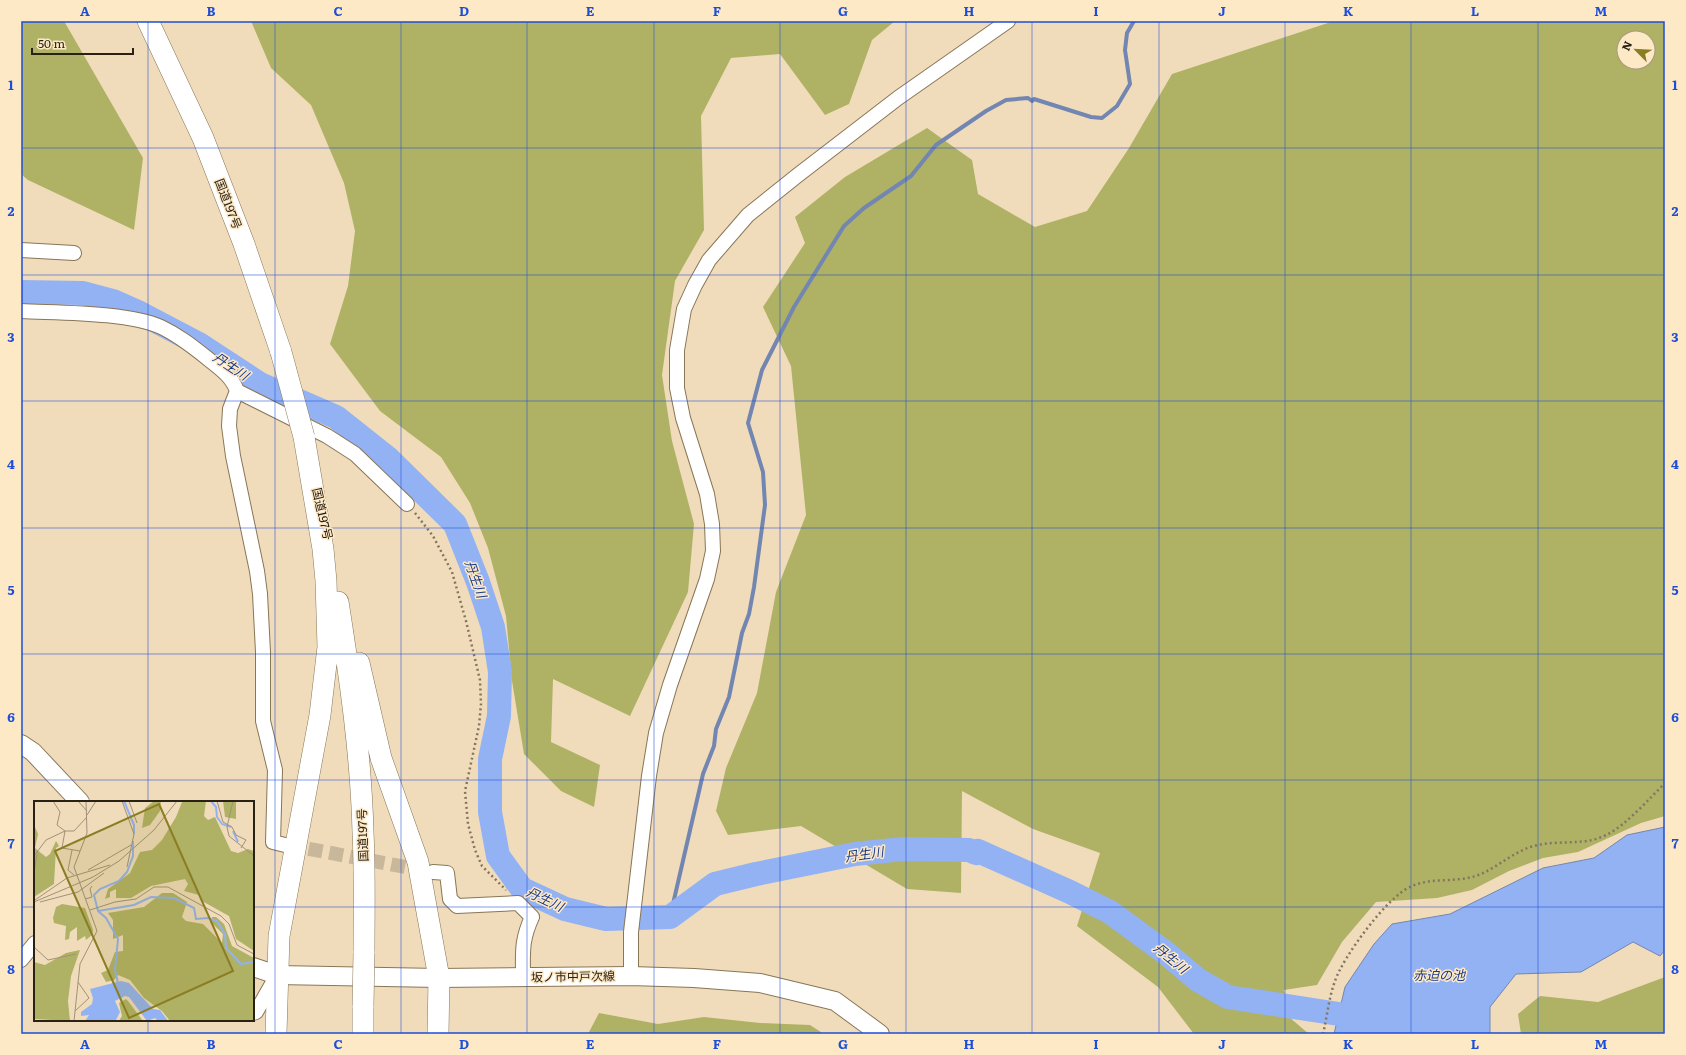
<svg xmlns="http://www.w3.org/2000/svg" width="1686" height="1055" font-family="Literata,'Noto Sans JP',serif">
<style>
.forest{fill:#afb264;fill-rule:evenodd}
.water{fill:#92b2f4;stroke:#7286b1}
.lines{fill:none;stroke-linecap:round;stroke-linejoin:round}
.stream{stroke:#7286b1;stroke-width:4}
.river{stroke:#92b2f4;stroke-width:24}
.minor-tunnel{stroke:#c8b79a;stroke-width:14;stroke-dasharray:14 7;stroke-linecap:butt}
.minor-casing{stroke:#887657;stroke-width:16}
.major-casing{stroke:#887657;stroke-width:20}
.highway-casing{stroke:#887657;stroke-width:22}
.path{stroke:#837660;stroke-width:2.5;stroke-dasharray:2 3;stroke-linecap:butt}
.minor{stroke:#fff;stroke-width:14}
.major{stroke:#fff;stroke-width:18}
.highway{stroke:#fff;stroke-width:21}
.highway-bridge-casing{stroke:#887657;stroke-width:22;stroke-linecap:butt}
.highway-bridge{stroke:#fff;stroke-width:21}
.grid{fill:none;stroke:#1d4ed8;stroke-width:1;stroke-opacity:0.55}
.labels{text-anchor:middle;stroke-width:3;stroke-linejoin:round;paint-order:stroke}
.street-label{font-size:12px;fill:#282114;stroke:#fee9c7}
.water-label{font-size:13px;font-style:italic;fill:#1c3a85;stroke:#fee9c7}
.inset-river{fill:none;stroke:#92b2f4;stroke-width:2}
.inset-road{fill:none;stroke:#a09178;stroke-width:1}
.view{fill:#8b7d23;fill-opacity:0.15;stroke:#8b7d23;stroke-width:2}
.inset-edge{fill:none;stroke:#282114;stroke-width:2}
.neatline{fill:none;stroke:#1d4ed8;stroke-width:1.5}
.grid-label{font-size:13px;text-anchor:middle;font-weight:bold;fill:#1d4ed8}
</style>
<rect width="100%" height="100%" fill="#f0dcbb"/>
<path class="forest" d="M 21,21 L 64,21 L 143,158 L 134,230 L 28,180 L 21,174 Z
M 251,21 L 895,21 L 872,40 L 849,104 L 825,115 L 780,54 L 731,58 L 701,116 L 704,230 L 675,281 L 662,375 L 672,441 L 694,524 L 688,592 L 630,716 L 553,679 L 551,742 L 600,765 L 594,807 L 561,791 L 524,754 L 512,681 L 506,616 L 488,548 L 470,503 L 441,457 L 380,411 L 330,344 L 348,286 L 355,231 L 344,183 L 311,105 L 271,68 Z
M 1334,21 L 1665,21 L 1665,816 L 1641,823 L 1578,852 L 1543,858 L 1509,871 L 1472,890 L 1437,898 L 1376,902 L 1342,942 L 1317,985 L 1284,990 L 1289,1017 L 1309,1034 L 1194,1034 L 1158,987 L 1077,926 L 1100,853 L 1033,829 L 962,791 L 961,893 L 907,889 L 801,826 L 728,835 L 716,811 L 726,768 L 757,693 L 776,592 L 806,515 L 791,366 L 763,307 L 805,243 L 795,217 L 845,177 L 927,128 L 972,160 L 978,194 L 1035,227 L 1087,211 L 1129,148 L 1172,74 ZM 1624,38 L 1648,38 L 1648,62 L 1624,62 Z
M 1665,977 L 1665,1034 L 1521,1034 L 1518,1014 L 1540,996 L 1598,1002 Z
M 599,1013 L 658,1024 L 704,1017 L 760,1023 L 810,1025 L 824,1034 L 588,1034 Z"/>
<path class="water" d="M 1665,827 L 1665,950 L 1660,956 L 1633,942 L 1581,972 L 1516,974 L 1490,1007 L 1490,1034 L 1334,1034 L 1345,987 L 1374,944 L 1392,924 L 1450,914 L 1543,868 L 1594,858 L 1627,835 Z"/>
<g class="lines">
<path class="stream" d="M 670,917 L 703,774 L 714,746 L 716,729 L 729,697 L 742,633 L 749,614 L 754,587 L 765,505 L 763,472 L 748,423 L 762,370 L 794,307 L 844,226 L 864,208 L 911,176 L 936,145 L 986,111 L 1006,100 L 1028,98 L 1032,101 L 1034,99 L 1091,117 L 1102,118 L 1117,106 L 1130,84 L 1125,50 L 1127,33 L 1134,21"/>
<path class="river" d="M 21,292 L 83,293 L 113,301 L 140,313 L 199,344 L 260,384 L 336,417 L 389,459 L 455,524 L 478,582 L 493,627 L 500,672 L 499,716 L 490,759 L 490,812 L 498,856 L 522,889 L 565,909 L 606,919 L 670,917 L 715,884 L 756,874 L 855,854 L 903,849 L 969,850 L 976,853 L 978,851 L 1070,892 L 1110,912 L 1166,953 L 1198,980 L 1228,997 L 1352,1016 L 1363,1034"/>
<path class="minor-tunnel" d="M 288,845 L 427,871"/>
<defs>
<path id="minor" d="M 21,250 L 74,253
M 21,311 C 59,313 128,312 161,327 C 178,335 192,346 207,358 C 219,368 232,376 237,391 L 327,436 L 355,454 L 407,504
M 237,391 L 230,409 L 229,426 L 233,456 L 257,571 L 260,594 L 263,652 L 263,721 L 275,770 L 273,842 L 285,845
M 433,872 L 447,873 L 450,899 L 457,906 L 518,903 L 532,917 C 521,941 523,952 523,978
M 21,960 L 35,943
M 631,976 L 631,932 L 649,776 L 656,733 L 670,685 L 707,579 L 713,551 L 712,524 L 707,494 L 683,418 L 677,388 L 677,350 L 684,309 L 695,285 L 709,260 L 748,215 L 798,175 L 898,98 L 1008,21
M 253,1013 L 256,1012 L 276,977"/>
<path id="major" d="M 21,744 L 33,752 L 80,802
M 253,967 L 277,975 L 439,978 L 631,976 L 694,978 L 760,983 L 835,1001 L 880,1034"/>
<path id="highway" d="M 148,21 L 203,138 L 244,244 L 281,352
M 338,602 C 350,678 361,755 363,832 C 365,872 364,913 364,953
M 359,663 L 381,758 L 418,862 L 439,978 L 438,1034
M 276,1034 L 279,936 L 320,715 L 328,647 L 326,581 L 323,549 L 304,437
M 363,1034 L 363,1006"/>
</defs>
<use href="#minor" class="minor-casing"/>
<use href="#major" class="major-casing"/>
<use href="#highway" class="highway-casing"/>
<path class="path" d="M 415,513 L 433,536 L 452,572 L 466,621 L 480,680 L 481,704 L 479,726 L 465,791 L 468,824 L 475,850 L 482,866 L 506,890
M 1323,1034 C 1327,1017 1329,997 1335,981 C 1343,957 1387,897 1410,887 C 1432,876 1458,884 1481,874 C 1499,866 1515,851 1534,846 C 1559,839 1585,847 1608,834 C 1626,825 1650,798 1665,783"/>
<use href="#minor" class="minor"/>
<use href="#major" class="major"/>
<use href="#highway" class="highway"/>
<defs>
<path id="highway-bridge" d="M 281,352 L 304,437
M 363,1006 L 364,953"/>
</defs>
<use href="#highway-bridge" class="highway-bridge-casing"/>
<use href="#highway-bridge" class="highway-bridge"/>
</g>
<path class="grid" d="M 148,21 L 148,802M 275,21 L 275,1034M 401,21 L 401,1034M 527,21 L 527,1034M 654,21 L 654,1034M 780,21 L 780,1034M 906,21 L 906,1034M 1032,21 L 1032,1034M 1159,21 L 1159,1034M 1285,21 L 1285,1034M 1411,21 L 1411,1034M 1538,21 L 1538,1034M 21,148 L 1665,148M 21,275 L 1665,275M 21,401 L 1665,401M 21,528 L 1665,528M 21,654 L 1665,654M 21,780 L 1665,780M 21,907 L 35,907M 253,907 L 1665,907M 148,1020 L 148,1034"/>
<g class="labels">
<g class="street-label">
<text transform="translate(228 204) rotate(69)" y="4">国道197号</text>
<text transform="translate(322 514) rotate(77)" y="4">国道197号</text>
<text transform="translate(363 835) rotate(-92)" y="4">国道197号</text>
<text transform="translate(573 977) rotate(-1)" y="4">坂ノ市中戸次線</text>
</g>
<g class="water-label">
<text transform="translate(231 366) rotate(33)" y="5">丹生川</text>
<text transform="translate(476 579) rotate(70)" y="5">丹生川</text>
<text transform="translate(864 854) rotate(-8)" y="5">丹生川</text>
<text transform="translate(545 899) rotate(25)" y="5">丹生川</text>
<text transform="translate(1171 958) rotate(39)" y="5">丹生川</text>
<text x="1439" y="980">赤迫の池</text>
</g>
</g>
<g transform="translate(34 801)">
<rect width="220" height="220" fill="#f0dcbb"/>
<path d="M 120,0 L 127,0 L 126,10 L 116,24 L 108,27 L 111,7 ZM 172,0 L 170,15 L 174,19 L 181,16 L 197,50 L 204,52 L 214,48 L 220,50 L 220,150 L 202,138 L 195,115 L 168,100 L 165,94 L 150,90 L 154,83 L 151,78 L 117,85 L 97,97 L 82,97 L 82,88 L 76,91 L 76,96 L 71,98 L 74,88 L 96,72 L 106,51 L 118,49 L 128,39 L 142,16 L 148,1 ZM 189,0 L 202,0 L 202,18 L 191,16 ZM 0,24 L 4,33 L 1,47 L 7,52 L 12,56 L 16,53 L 22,40 L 25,45 L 22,47 L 20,83 L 0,96 ZM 128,92 L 139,92 L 153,101 L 148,116 L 152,120 L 169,123 L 188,142 L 189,133 L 177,121 L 178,116 L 182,116 L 190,123 L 198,145 L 220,157 L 220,220 L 136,220 L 128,210 L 110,197 L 96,179 L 84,174 L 80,179 L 72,181 L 67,172 L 74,169 L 81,151 L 89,150 L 89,134 L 79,138 L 79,119 L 74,112 L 110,106 ZM 28,103 L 51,107 L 59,129 L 58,134 L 52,139 L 51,135 L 43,140 L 43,126 L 36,131 L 35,138 L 31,139 L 32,125 L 20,122 L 19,117 L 22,106 ZM 46,149 L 37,175 L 34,200 L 36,220 L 0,218 L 0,161 L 11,164 L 32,152 ZM 92,198 L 94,200 L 109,220 L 85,220 L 88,215 L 85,202 Z" fill="#afb264"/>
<path d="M 87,180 L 95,182 L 119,208 L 126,209 L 134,220 L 124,220 L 121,217 L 113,220 L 95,196 L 91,195 L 81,200 L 86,211 L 82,219 L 51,220 L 55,214 L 47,215 L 47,211 L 58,203 L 59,197 L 56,188 Z" fill="#92b2f4"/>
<path class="inset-river" d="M 90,0 L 100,24 L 100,33M 177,0 L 182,6 L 183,16 L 188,23 L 197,26M 199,30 L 204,41M 64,110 L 100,104 L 117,96 L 140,97 L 160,107 L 162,118 L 174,117 L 183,120 L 191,133 L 192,147 L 207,163 L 220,161M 84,182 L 81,169 L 84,138 L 72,117 L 64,110 L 60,94 L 66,88 L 85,80 L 93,71 L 99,55 L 99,40"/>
<path class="inset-road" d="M 19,0 L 26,11 L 23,24 L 31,30 L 40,30 L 52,17M 44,0 L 53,10M 88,0 L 100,33 L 93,66M 95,0 L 103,22M 183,0 L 189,21 L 198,26 L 202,34 L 212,39 L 207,47M 199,0 L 193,26 L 195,35 L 220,55M 53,14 L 62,0M 38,49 L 34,69 L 40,74M 0,55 L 12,39 L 31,30 L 28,47 L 46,50M 54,69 L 97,44M 0,72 L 3,53M 51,98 L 58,96 L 56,88 L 58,85M 1,99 L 33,77 L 76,64M 0,101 L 59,76 L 85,60 L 120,29 L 143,0M 6,101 L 44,91 L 70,72M 56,109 L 81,101 L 102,98 L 120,86 L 134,86 L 187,115 L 195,123 L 203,144 L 220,153M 0,146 L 14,159 L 42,153M 41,210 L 55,197 L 44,181M 40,220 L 46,163 L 63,130 L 40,66 L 53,32 L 52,0"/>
<path class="view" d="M 125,3 L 199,170 L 95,217 L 21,50 Z"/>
<rect width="220" height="220" class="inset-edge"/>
</g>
<rect width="1686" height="1055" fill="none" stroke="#fee9c7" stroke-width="44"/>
<g transform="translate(1636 50) rotate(294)"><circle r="19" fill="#fee9c7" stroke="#a8997f"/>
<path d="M0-3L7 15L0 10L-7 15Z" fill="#8b7d23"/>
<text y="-6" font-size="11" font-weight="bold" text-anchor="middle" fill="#282114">N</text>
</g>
<path d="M32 48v6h101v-6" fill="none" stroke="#282114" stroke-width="2"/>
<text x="38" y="48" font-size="12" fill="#282114" stroke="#fee9c7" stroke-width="3" paint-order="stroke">50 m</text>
<rect x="22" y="22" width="1642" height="1011" class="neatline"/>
<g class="grid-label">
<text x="85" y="16">A</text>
<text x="211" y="16">B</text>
<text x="338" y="16">C</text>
<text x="464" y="16">D</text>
<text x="590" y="16">E</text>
<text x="717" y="16">F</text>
<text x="843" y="16">G</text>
<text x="969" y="16">H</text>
<text x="1096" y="16">I</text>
<text x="1222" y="16">J</text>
<text x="1348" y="16">K</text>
<text x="1475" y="16">L</text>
<text x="1601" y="16">M</text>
<text x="11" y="90">1</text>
<text x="1675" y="90">1</text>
<text x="11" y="216">2</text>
<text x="1675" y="216">2</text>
<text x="11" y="342">3</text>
<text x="1675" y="342">3</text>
<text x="11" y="469">4</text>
<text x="1675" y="469">4</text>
<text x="11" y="595">5</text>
<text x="1675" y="595">5</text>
<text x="11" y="722">6</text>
<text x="1675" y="722">6</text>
<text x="11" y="848">7</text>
<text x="1675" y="848">7</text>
<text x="11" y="974">8</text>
<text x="1675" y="974">8</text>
<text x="85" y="1049">A</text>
<text x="211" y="1049">B</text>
<text x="338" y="1049">C</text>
<text x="464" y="1049">D</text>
<text x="590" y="1049">E</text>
<text x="717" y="1049">F</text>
<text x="843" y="1049">G</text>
<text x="969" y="1049">H</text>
<text x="1096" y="1049">I</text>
<text x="1222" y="1049">J</text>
<text x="1348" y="1049">K</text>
<text x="1475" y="1049">L</text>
<text x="1601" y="1049">M</text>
</g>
</svg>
